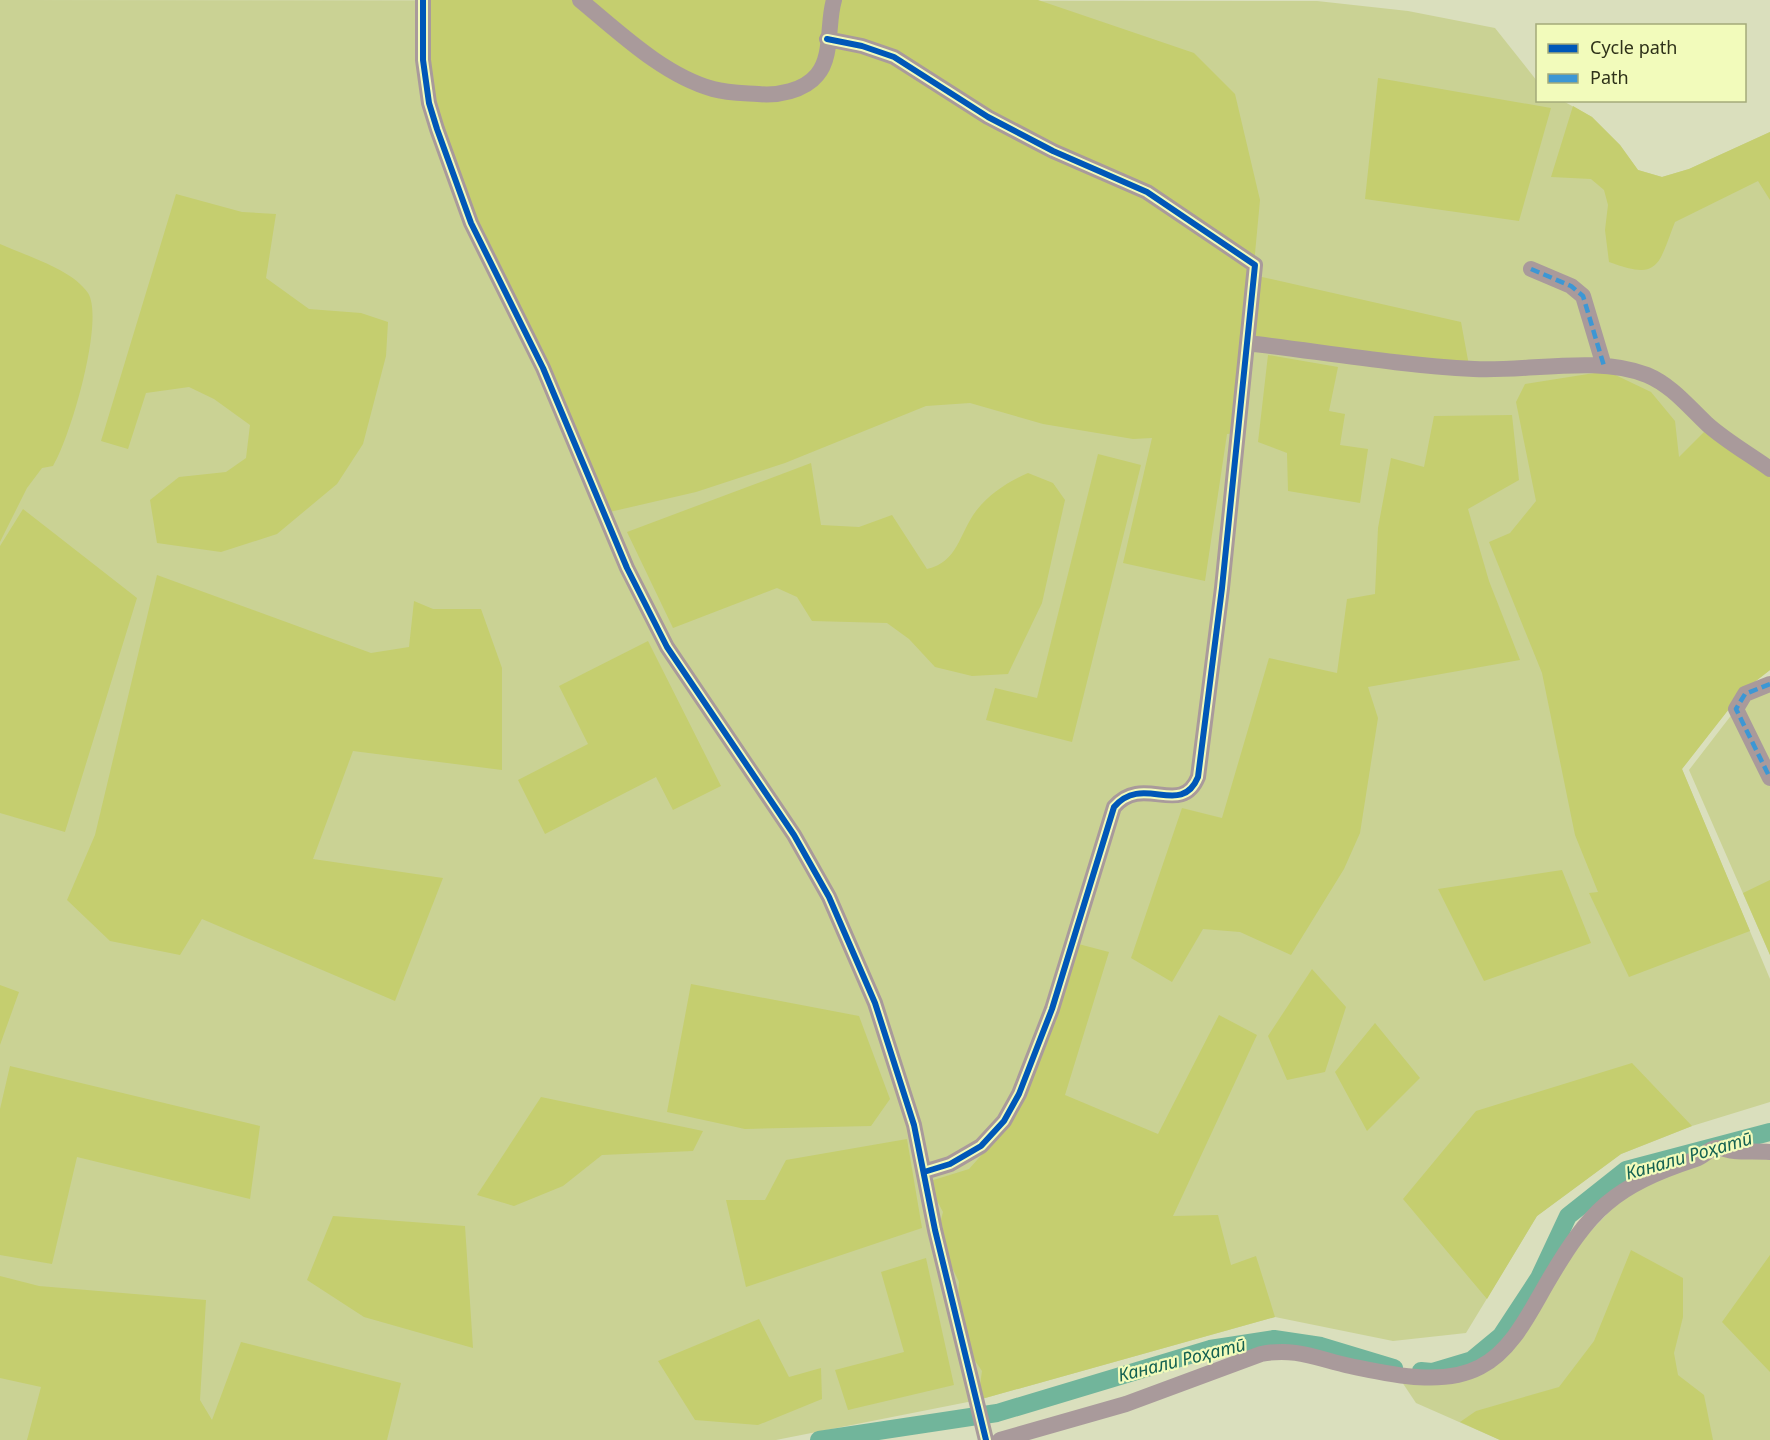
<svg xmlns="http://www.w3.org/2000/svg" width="1770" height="1440" font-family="'Noto Sans',sans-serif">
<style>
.green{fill:#cad294}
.forest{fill:#c5ce6f}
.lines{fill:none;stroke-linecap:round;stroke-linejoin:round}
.canal{stroke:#71b59b;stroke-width:18}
.minor{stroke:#a99a9b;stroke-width:16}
.quiet{stroke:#3d97d4;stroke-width:4.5;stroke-dasharray:9 4.5;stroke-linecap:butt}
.cycleway-casing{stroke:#f2fbbb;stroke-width:10}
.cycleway{stroke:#0057b8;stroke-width:6}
.labels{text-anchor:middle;stroke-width:4.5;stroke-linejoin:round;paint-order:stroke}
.water-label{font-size:18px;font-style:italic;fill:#146151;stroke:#f2fbbb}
</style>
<rect width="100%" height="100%" fill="#dadfbd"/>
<path class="green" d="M 0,0 L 1317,1 L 1408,11 L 1495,28 L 1537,81 L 1538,100 L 1563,101 L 1592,117 L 1620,145 L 1638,170 L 1662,177 L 1689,169 L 1770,132 L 1770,670 L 1743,691 L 1682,769 L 1770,979 L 1770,1102 L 1692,1126 L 1621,1154 L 1537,1216 L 1466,1333 L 1393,1341 L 1275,1317 L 978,1400 L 776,1440 L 0,1440 Z
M 1770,680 L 1770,955 L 1689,770 L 1743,700 Z
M 1732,1155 L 1770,1156 L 1770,1440 L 1500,1440 L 1416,1403 L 1396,1373 L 1475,1377 L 1559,1264 L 1634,1186 L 1683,1164 Z"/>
<path class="forest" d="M 420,0 L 1038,0 L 1194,53 L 1235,94 L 1260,200 L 1253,275 L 1461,322 L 1470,371 L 1246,341 L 1236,433 L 1227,434 L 1205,581 L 1123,563 L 1152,438 L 1133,439 L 1043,424 L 970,403 L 926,406 L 785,463 L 696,492 L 601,514 L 424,111 Z
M 1378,78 L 1551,108 L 1519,221 L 1365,199 Z
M 1573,106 L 1592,117 L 1620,145 L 1638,170 L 1662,177 L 1689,169 L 1770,132 L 1770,200 L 1758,181 L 1675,222 C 1658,265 1660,281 1609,262 L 1605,230 L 1608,205 L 1604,190 L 1591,179 L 1551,177 Z
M 176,194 L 242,212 L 276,214 L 266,278 L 309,309 L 361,313 L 388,322 L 386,356 L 363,444 L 337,484 L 277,534 L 221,552 L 157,543 L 150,500 L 179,477 L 226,472 L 246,458 L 250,425 L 214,399 L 189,387 L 146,393 L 128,449 L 101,441 Z
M 0,244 C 26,256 72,269 88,293 C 105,320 70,439 53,466 L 42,468 L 27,488 L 0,542 Z
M 1268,355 L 1338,367 L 1329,411 L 1345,414 L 1340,445 L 1368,449 L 1360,503 L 1288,491 L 1287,453 L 1258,442 Z
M 1607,371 L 1651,392 L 1675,421 L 1679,457 L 1706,430 L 1770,471 L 1770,670 L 1743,691 L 1682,769 L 1750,931 L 1629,977 L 1589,893 L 1598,892 L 1575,835 L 1542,673 L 1489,542 L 1510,533 L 1536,501 L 1516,402 L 1525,384 Z
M 1512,415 L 1519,480 L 1468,509 L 1489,581 L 1520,660 L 1368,687 L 1378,718 L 1360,833 L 1344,869 L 1291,955 L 1240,932 L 1203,929 L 1172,982 L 1131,958 L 1182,808 L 1222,818 L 1269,658 L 1337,673 L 1347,599 L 1375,594 L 1378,528 L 1391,458 L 1424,467 L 1434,416 Z
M 1098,454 L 1141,465 L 1072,742 L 986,720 L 995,688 L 1037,698 Z
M 811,463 L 821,525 L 859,527 L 892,515 L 927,569 C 958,562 959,534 976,511 C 990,493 1008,482 1028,473 L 1053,483 L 1065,500 L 1042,603 L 1008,674 L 972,676 L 935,667 L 909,639 L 887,623 L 812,621 L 797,597 L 777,588 L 673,628 L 627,532 Z
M 23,509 L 137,598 L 65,832 L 0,813 L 0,546 Z
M 157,575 L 371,653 L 409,647 L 414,601 L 433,609 L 481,609 L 502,668 L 502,770 L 353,751 L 313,859 L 443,878 L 395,1001 L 202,919 L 180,955 L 110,941 L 67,900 L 95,835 Z
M 648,641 L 721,786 L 673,810 L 656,777 L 545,834 L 518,780 L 588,744 L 559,686 Z
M 1562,870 L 1591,943 L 1484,981 L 1438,889 Z
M 1770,880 L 1770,955 L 1743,893 Z
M 1067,941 L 1109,952 L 1065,1095 L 1158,1134 L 1219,1015 L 1257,1035 L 1173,1216 L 1218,1215 L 1231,1265 L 1256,1256 L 1275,1317 L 978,1400 L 982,1371 L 956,1333 L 959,1282 L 937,1236 L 943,1212 L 927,1182 L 969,1169 L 995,1140 L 1045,1014 Z
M 1312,969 L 1346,1007 L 1325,1072 L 1287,1080 L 1268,1036 Z
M 691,984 L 859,1016 L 890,1099 L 871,1126 L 745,1129 L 667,1112 Z
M 0,985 L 19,992 L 0,1045 Z
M 1375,1023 L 1420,1078 L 1367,1131 L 1335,1072 Z
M 1632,1063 L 1692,1126 L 1621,1154 L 1537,1216 L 1487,1299 L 1403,1199 L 1476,1111 Z
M 10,1066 L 260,1126 L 250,1199 L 77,1157 L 52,1264 L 0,1255 L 0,1109 Z
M 541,1097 L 703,1131 L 693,1151 L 602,1155 L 563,1186 L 514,1206 L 477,1195 Z
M 907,1139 L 922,1228 L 746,1287 L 726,1200 L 765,1200 L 786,1160 Z
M 333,1216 L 465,1226 L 473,1348 L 364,1317 L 307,1280 Z
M 1631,1250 L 1683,1278 L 1683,1317 L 1674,1353 L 1678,1375 L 1704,1395 L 1713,1440 L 1500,1440 L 1460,1422 L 1476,1411 L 1559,1387 L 1594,1341 Z
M 1770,1255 L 1770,1372 L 1722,1322 Z
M 926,1258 L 954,1385 L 848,1410 L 835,1370 L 904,1352 L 881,1272 Z
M 0,1276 L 39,1286 L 206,1300 L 200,1400 L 212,1420 L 241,1342 L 401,1383 L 387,1440 L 27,1440 L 41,1387 L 0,1378 Z
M 759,1319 L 789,1377 L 821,1368 L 822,1399 L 758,1425 L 695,1420 L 658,1361 Z"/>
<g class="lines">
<path class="canal" d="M 1421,1371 L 1432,1372 L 1472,1360 L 1501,1336 L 1539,1278 L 1568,1216 L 1626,1170 L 1770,1132
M 819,1440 L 997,1413 L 1210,1349 L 1274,1339 L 1321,1346 L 1394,1368"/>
<path class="minor" d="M 423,0 L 423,60 L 429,103 L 437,129 L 471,223 L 543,368 L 627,568 L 667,647 L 794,835 L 829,897 L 875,1003 L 914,1125 L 935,1230 L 986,1440
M 580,0 C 619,32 663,75 713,89 C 727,93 743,93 758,94 C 777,96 804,91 817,75 C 833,57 827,22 834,0
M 827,39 L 862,46 L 894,57 L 988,117 L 1053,151 L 1147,192 L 1255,265 L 1222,588 L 1198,777 C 1181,818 1143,773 1114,807 L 1052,1009 L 1019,1094 L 1004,1121 L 981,1146 L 950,1164 L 924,1172
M 1531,269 L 1571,286 L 1583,296 L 1604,366
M 1247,343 C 1323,352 1398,365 1474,369 C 1528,372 1597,355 1647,375 C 1671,385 1688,406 1707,424 C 1726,441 1749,454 1770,469
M 1770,684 L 1745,694 L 1736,709 L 1770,778
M 1000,1440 L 1126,1404 L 1261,1354 C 1295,1347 1318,1359 1350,1366 C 1389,1374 1442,1387 1480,1367 C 1512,1351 1530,1312 1547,1283 C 1590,1209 1614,1186 1696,1159 C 1702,1157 1709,1149 1716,1148 C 1721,1147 1728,1151 1734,1151 C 1746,1152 1758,1151 1770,1152"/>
<path class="quiet" d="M 1531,269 L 1571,286 L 1583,296 L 1604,366
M 1770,684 L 1745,694 L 1736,709 L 1770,778"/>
<defs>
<path id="cycleway" d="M 423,0 L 423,60 L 429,103 L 437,129 L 471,223 L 543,368 L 627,568 L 667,647 L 794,835 L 829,897 L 875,1003 L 914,1125 L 935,1230 L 986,1440
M 827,39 L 862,46 L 894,57 L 988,117 L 1053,151 L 1147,192 L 1255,265 L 1222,588 L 1198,777 C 1181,818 1143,773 1114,807 L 1052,1009 L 1019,1094 L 1004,1121 L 981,1146 L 950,1164 L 924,1172"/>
</defs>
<use href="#cycleway" class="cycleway-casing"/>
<use href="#cycleway" class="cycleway"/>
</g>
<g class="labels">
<g class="water-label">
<text transform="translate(1689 1156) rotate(-16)" y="6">Канали Роҳатӣ</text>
<text transform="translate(1182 1360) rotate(-14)" y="6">Канали Роҳатӣ</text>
</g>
</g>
<rect x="1536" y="24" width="210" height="78" fill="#f2fbbb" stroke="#a4ab7a" stroke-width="1.5"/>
<rect x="1548" y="44" width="30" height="9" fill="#0057b8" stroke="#a4ab7a" stroke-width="1.5"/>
<text x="1590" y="54" font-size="18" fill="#2f3219">Cycle path</text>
<rect x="1548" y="74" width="30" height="9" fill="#3d97d4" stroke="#a4ab7a" stroke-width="1.5"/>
<text x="1590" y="84" font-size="18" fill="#2f3219">Path</text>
</svg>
